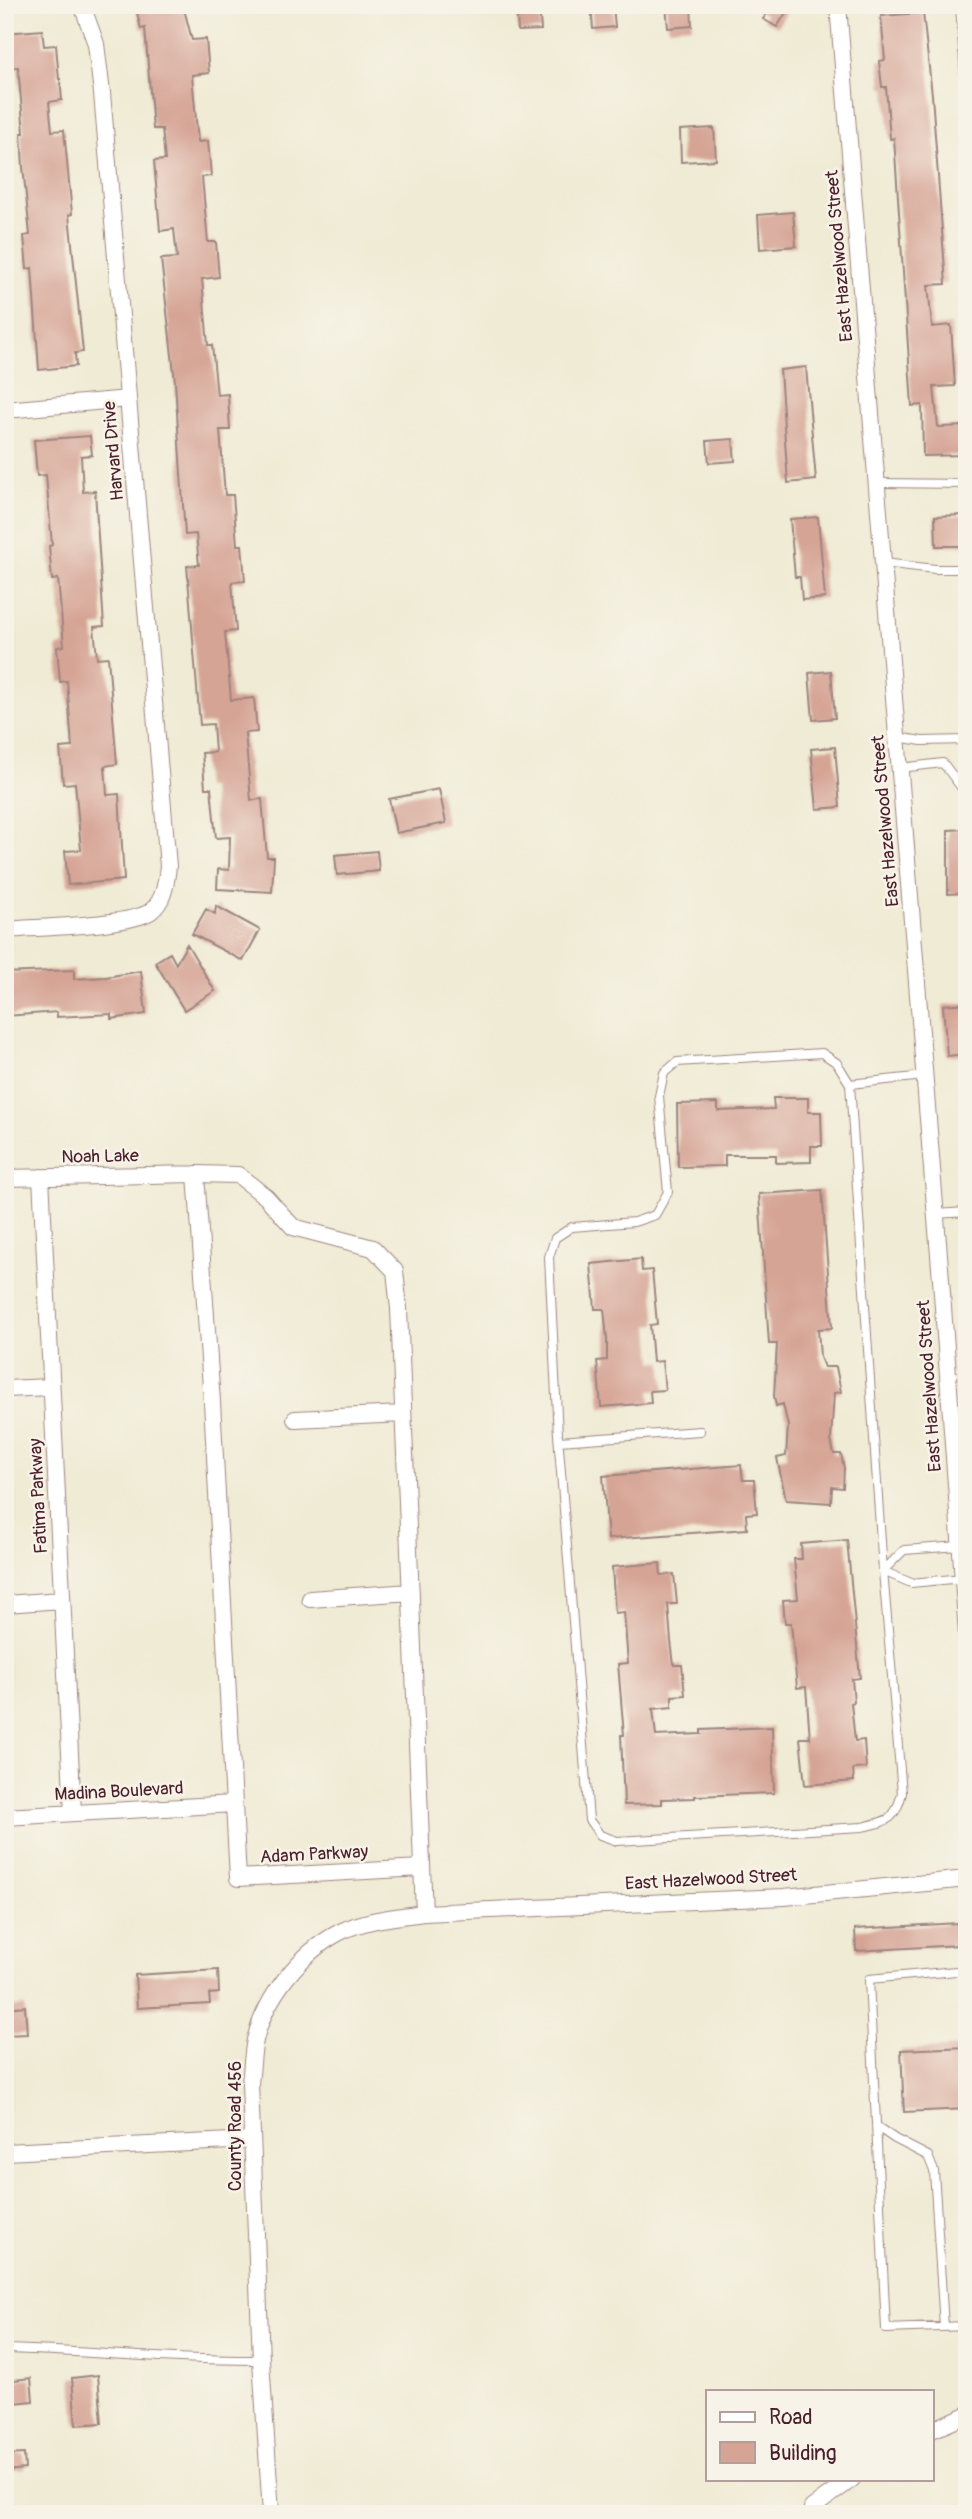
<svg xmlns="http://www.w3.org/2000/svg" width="972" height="2519" font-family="Pangolin,sans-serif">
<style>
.building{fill:#d6a495}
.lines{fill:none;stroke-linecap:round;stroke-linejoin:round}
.service-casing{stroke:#9d8580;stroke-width:10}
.minor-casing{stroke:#9d8580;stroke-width:18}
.service{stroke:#fff;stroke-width:8}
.minor{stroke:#fff;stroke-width:16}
.labels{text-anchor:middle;stroke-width:5;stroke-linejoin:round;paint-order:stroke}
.street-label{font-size:18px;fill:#4a1f2b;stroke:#f7f3e8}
</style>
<rect width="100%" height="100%" fill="#f7f3e8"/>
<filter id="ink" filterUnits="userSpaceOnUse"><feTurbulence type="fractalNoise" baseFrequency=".0143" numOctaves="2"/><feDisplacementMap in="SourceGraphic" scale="14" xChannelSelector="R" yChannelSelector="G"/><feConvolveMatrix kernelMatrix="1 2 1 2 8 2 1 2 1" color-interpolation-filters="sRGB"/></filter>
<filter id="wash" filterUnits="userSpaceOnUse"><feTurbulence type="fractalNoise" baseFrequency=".00686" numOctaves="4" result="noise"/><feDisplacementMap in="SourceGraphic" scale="28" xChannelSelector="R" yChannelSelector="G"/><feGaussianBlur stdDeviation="1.57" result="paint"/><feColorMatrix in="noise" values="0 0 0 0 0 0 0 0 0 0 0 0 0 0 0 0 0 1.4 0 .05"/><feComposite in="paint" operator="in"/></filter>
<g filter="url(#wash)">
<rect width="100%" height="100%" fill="#f0ebd4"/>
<g id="blocks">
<path class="building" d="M 135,5 L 183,5 L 192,40 L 206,39 L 209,73 L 192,75 L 198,142 L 208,141 L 211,176 L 202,177 L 208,242 L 216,242 L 219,277 L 202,279 L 208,345 L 212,345 L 217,395 L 228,394 L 230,430 L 220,430 L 225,495 L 233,495 L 237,545 L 242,545 L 245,581 L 232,582 L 236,631 L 225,632 L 231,700 L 254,698 L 257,732 L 245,733 L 251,800 L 262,799 L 267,857 L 274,857 L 272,892 L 217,889 L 218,869 L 229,870 L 230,837 L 216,838 L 211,788 L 205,788 L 202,753 L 215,752 L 213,724 L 200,725 L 187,566 L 199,565 L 196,534 L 185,535 L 175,382 L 161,259 L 177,258 L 174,229 L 160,231 L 154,161 L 165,160 L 162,129 L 153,129 L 145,28 L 141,29 Z
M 516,5 L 539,5 L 541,30 L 518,31 Z
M 591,5 L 613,5 L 615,27 L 593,29 Z
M 666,5 L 691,5 L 692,26 L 668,28 Z
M 751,5 L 791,5 L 777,27 L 763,19 L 766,15 Z
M 923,13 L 932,95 L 946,284 L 928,285 L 932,327 L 951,325 L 955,386 L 934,387 L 938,427 L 967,426 L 967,455 L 923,456 L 922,405 L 912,406 L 894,138 L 890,139 L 886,87 L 882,87 L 879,61 L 885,60 L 881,16 Z
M 42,30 L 44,46 L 56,45 L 59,79 L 60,79 L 62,100 L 49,102 L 52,131 L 64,130 L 72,214 L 69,215 L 83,352 L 75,353 L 76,366 L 39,370 L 32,268 L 27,269 L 24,236 L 30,235 L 23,167 L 21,133 L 24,133 L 18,67 L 5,68 L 5,33 Z
M 714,128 L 716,160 L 681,162 L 680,130 Z
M 793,212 L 796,246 L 760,249 L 758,215 Z
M 806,367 L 816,480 L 788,483 L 780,370 Z
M 90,436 L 92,455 L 81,456 L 83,492 L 95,491 L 104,626 L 94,627 L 97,658 L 108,657 L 117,764 L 105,766 L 107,795 L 119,794 L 124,880 L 68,885 L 65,851 L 81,850 L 75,783 L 63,784 L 60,748 L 72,747 L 67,681 L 60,682 L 57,647 L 64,646 L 58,579 L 52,580 L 49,546 L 52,545 L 46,475 L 37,476 L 34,440 Z
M 733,439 L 735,461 L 709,463 L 707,441 Z
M 967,515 L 967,546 L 936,546 L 935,516 Z
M 818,517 L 825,598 L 802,600 L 800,577 L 795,577 L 790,519 Z
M 831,671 L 835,718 L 813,720 L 809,673 Z
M 835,747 L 840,807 L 817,809 L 811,749 Z
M 439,789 L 446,823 L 396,833 L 389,799 Z
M 967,829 L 967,893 L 948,894 L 948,830 Z
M 377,851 L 379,871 L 337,875 L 335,855 Z
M 216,906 L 260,930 L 243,961 L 192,934 L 206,909 L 215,914 Z
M 187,944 L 215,991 L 184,1010 L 155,962 L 170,953 L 176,964 Z
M 74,970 L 74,979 L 106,977 L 141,971 L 146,1014 L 111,1019 L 111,1014 L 57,1017 L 57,1012 L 6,1016 L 5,973 Z
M 967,1003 L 967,1054 L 947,1056 L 943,1005 Z
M 773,1098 L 808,1098 L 808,1112 L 821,1112 L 822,1146 L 811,1146 L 811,1162 L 776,1163 L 776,1155 L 725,1155 L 725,1166 L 678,1167 L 677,1104 L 718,1103 L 718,1111 L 774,1109 Z
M 822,1190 L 832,1328 L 818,1329 L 820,1357 L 824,1367 L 836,1367 L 841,1392 L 834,1393 L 831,1440 L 834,1454 L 841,1454 L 844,1468 L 843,1488 L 832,1487 L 831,1503 L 786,1500 L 777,1458 L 786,1456 L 788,1426 L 783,1404 L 776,1406 L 774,1396 L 777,1344 L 769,1344 L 759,1194 Z
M 641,1259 L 642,1271 L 652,1270 L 657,1324 L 650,1325 L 653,1362 L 662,1361 L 665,1390 L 650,1391 L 651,1403 L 601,1407 L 597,1361 L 607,1360 L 607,1339 L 604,1309 L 595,1309 L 591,1264 Z
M 741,1465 L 743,1480 L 754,1480 L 757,1513 L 746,1514 L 747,1529 L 608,1539 L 603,1476 Z
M 847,1540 L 860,1678 L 852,1679 L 854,1702 L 851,1703 L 855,1741 L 864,1740 L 866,1768 L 853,1769 L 854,1781 L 805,1785 L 800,1738 L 810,1738 L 806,1687 L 797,1688 L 791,1623 L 785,1623 L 783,1600 L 798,1599 L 794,1559 L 802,1559 L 801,1544 Z
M 660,1563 L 661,1575 L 674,1574 L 677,1604 L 668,1604 L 671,1641 L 674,1665 L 682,1665 L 685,1695 L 672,1696 L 672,1707 L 653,1709 L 656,1736 L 701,1734 L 701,1730 L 772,1727 L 774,1793 L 695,1796 L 695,1798 L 662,1799 L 662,1804 L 624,1805 L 621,1735 L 624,1735 L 618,1664 L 628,1663 L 624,1612 L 615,1613 L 612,1567 Z
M 958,1923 L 959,1945 L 856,1951 L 855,1929 Z
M 218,1970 L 219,1993 L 209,1994 L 210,2004 L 137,2008 L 135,1975 Z
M 25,2006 L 27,2034 L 5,2035 L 5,2008 Z
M 967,2047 L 967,2109 L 904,2112 L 901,2050 Z
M 98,2375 L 102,2423 L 76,2425 L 72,2378 Z
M 31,2378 L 33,2401 L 5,2404 L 5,2381 Z
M 24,2454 L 25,2469 L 5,2471 L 5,2455 Z"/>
</g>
</g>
<g filter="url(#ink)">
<use href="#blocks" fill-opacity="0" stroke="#9d8580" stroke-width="2"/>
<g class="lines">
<defs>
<path id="service" d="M 960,5 L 967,105
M 877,483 L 967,484
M 883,563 L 935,569 L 967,569
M 897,737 L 922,741 L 967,740
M 900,768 L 943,763 L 967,795
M 822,1053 L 837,1063 L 850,1084 L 883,1571 L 902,1793 C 895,1821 888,1821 862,1827 L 617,1841 L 600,1835 L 589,1820 L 558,1435 L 549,1257 L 555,1238 L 572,1227 L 634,1222 L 655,1215 L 668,1192 L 659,1096 L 664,1073 L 677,1062 Z
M 850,1084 L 924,1076
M 936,1214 L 967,1212
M 559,1441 L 700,1431
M 960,1546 L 904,1550 L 883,1571 L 911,1583 L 963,1578
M 967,1970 L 869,1979 L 886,2329 L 967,2326
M 876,2126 L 895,2139 L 928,2156 L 934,2171 L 944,2327
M 5,2349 C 91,2351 175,2361 261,2360"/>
<path id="minor" d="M 838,5 L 941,1280 L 967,1634
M 5,410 L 128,399
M 5,930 C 35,927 132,926 151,911 C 165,900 166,882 168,866 L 102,93 L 96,44 L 82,5
M 196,1174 L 212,1402 L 238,1878 L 422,1868
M 41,1177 L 73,1813
M 5,1178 L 196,1174 L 238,1175 L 266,1197 L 293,1227 L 373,1248 L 395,1271 L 399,1309 L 424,1913
M 5,1389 L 51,1387
M 295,1419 L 403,1414
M 310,1599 L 411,1592
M 5,1604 L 62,1600
M 5,1817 L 234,1804
M 5,2152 L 252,2140
M 932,2430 L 967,2415
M 812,2508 L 852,2479
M 271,2514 L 261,2360 L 250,2083 C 252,2069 252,2053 255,2040 C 266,1996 300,1953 340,1932 C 366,1919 396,1917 424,1913 L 784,1897 L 967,1879"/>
</defs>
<use href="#service" class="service-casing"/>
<use href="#minor" class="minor-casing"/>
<use href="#service" class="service"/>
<use href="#minor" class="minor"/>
</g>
</g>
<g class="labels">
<g class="street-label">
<text transform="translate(839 256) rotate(-95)" y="6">East Hazelwood Street</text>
<text transform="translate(113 451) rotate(-95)" y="6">Harvard Drive</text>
<text transform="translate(885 821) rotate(-95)" y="6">East Hazelwood Street</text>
<text transform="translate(100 1156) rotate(-1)" y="6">Noah Lake</text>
<text transform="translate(929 1386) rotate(-94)" y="6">East Hazelwood Street</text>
<text transform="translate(38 1496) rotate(-93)" y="6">Fatima Parkway</text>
<text transform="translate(119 1791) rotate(-3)" y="6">Madina Boulevard</text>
<text transform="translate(314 1854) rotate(-3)" y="6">Adam Parkway</text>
<text transform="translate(711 1879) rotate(-3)" y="6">East Hazelwood Street</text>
<text transform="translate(235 2126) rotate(-90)" y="6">County Road 456</text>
</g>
</g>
<rect width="972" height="2519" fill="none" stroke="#f7f3e8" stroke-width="28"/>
<rect x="706" y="2390" width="228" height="91" fill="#f7f3e8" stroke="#b29e9c" stroke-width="2"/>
<rect x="720" y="2412" width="35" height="10" fill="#ffffff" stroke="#b29e9c" stroke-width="2"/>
<text x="769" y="2424" font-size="21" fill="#4a1f2b">Road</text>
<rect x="720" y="2442" width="35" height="21" fill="#d6a495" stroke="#b29e9c" stroke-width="2"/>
<text x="769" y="2460" font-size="21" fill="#4a1f2b">Building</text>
</svg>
